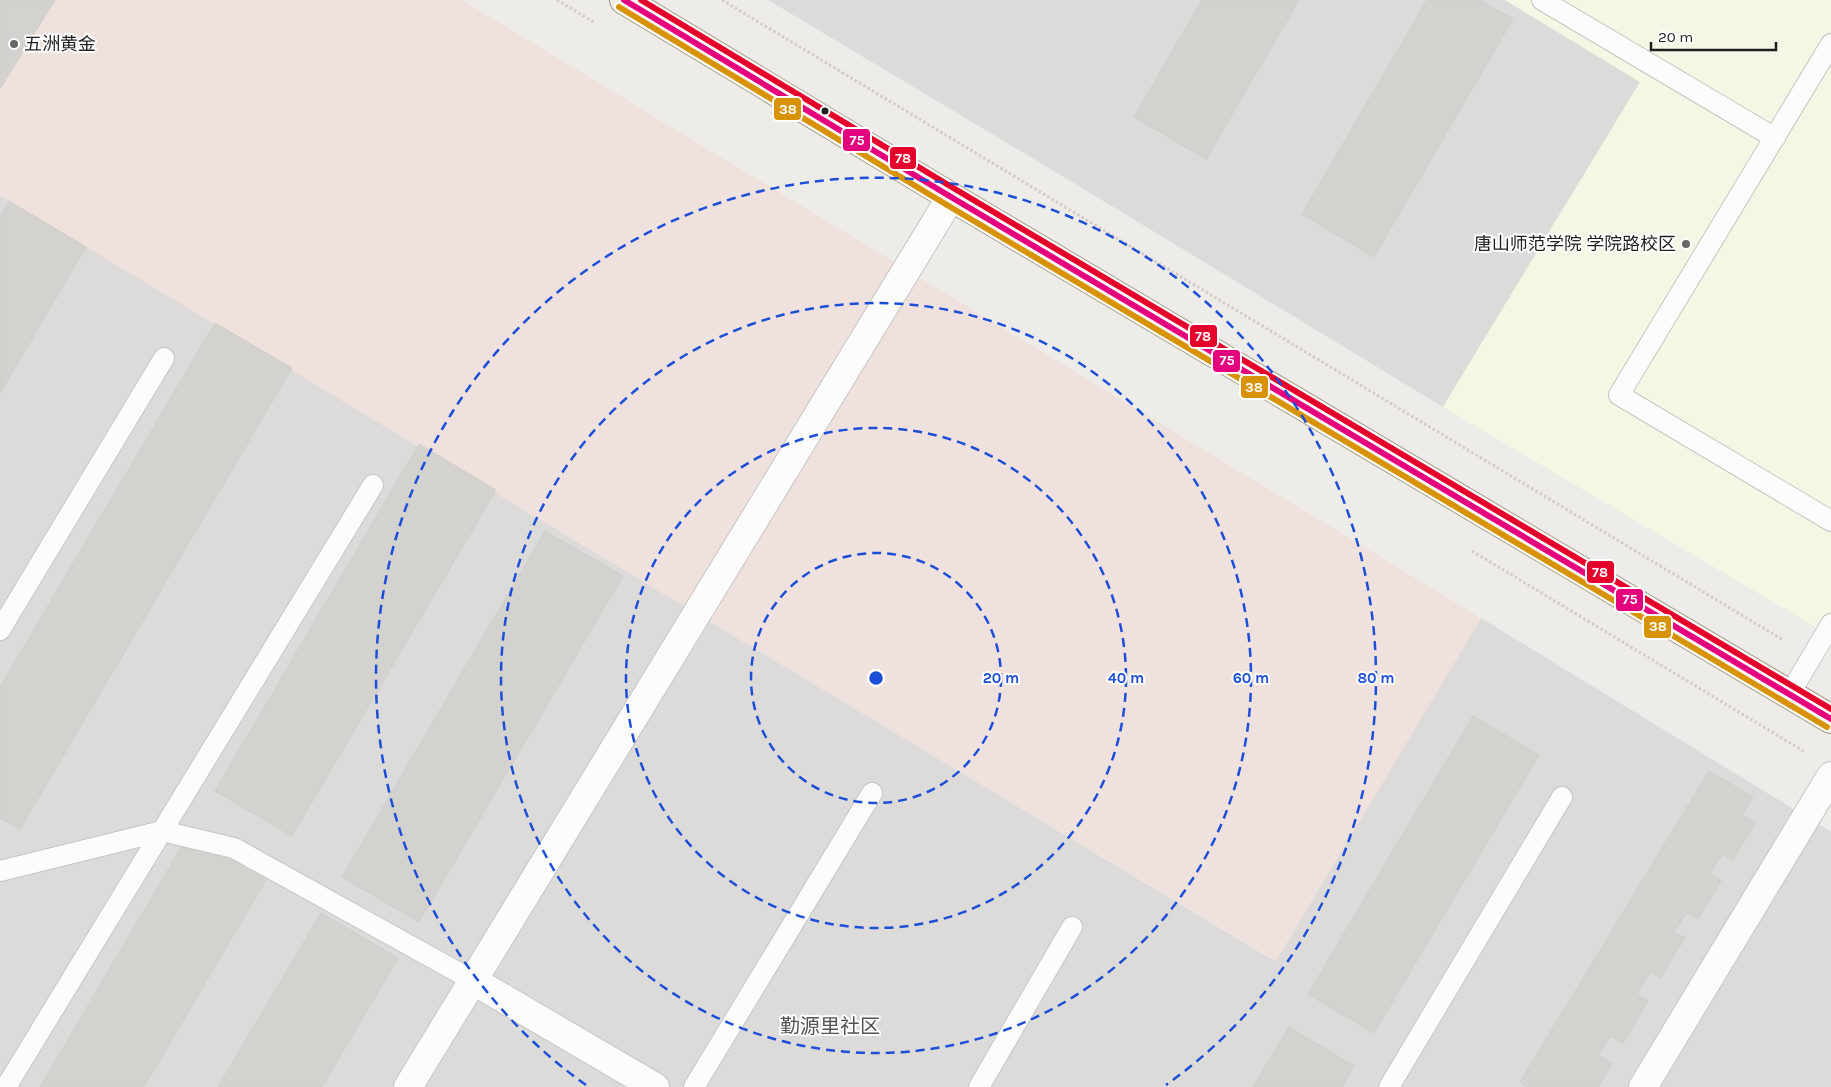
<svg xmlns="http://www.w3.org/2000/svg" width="1831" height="1087" font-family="Karla,'Noto Sans SC',sans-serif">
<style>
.residential{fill:#dcdbd9}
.commercial{fill:#efe1dd}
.education{fill:#f5f6e3}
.building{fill:#d4d2cf;stroke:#d0cec9}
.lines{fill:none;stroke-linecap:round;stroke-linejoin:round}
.lane-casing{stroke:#c6c6c4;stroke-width:22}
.street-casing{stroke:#c6c6c4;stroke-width:30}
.primary-casing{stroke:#a49c84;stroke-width:30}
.path{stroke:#d7cac7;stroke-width:3;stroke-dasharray:2.5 2.5;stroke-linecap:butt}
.lane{stroke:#fcfcfc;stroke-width:20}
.street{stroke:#fcfcfc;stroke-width:28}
.primary{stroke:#f1ede5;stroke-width:28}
.bus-1-casing{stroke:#fff;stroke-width:10}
.bus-2-casing{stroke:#fff;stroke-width:10}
.bus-3-casing{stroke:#fff;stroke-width:10}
.bus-1{stroke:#e5007d;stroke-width:6}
.bus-2{stroke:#d79205;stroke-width:6}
.bus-3{stroke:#e4002b;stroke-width:6}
.ring{fill:none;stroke:#1d4ed8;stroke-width:2.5;stroke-dasharray:9 6}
.poi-dot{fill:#676765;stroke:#fff;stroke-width:2}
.bus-dot{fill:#1f1f1f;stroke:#fff;stroke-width:2}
.labels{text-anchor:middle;stroke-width:4;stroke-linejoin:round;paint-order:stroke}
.poi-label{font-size:18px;fill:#1f1f1f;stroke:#fff;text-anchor:start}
.quarter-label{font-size:20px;fill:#525252;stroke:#fff}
.centre{fill:#1d4ed8;stroke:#fff;stroke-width:2.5}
.ring-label{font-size:15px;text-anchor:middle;font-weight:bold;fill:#1d4ed8;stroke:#fff;stroke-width:4;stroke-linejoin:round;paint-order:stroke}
.line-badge{stroke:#fff;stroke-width:2}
.badge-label{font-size:14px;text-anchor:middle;font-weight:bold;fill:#fff}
</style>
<rect width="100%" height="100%" fill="#edece8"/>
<path class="residential" d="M 768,0 L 1505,0 L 1640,82 L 1443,407 L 1044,165 Z
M 0,195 L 1275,961 L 1481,618 L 1831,832 L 1831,1087 L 0,1087 Z"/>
<path class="commercial" d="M 0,0 L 462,0 L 1481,618 L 1276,961 L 0,195 Z"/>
<path class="education" d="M 1505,0 L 1831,0 L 1831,636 L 1443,407 L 1640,82 Z"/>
<path class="building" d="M 0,0 L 55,0 L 0,89 Z
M 1202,0 L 1299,0 L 1206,159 L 1134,117 Z
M 1427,0 L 1479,0 L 1513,19 L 1374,257 L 1302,214 Z
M 9,201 L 86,247 L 0,393 L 0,217 Z
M 215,323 L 292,368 L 20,829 L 0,818 L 0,687 Z
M 419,444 L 496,490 L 292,836 L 215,791 Z
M 545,531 L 623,576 L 419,922 L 342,877 Z
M 1473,716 L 1539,755 L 1374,1033 L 1308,994 Z
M 1709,771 L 1753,797 L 1742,815 L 1755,823 L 1733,860 L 1722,854 L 1710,874 L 1721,881 L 1698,919 L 1687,912 L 1674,932 L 1685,938 L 1660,978 L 1650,972 L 1637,994 L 1648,1001 L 1623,1043 L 1610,1036 L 1598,1055 L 1612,1064 L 1598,1087 L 1528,1087 L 1520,1082 Z
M 189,834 L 266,880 L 144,1087 L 40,1087 Z
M 321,913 L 398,958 L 322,1087 L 218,1087 Z
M 1289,1027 L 1354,1066 L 1342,1087 L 1253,1087 Z"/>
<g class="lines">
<defs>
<path id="lane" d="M 1542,0 L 1775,138
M 1831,44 L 1619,395 L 1831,521
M 0,630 L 164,358
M 1789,695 L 1831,624
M 0,871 L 162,831 L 234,848 L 472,980
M 6,1087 L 373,485
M 694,1087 L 872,793
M 979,1087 L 1072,927
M 1389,1087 L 1562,797"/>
<path id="street" d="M 472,980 L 655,1087
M 408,1087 L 951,197
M 1643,1087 L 1831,776"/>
<path id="primary" d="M 624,0 L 951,197 L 1831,719"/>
</defs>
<use href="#lane" class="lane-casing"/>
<use href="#street" class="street-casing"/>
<use href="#primary" class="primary-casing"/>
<path class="path" d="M 557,0 L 595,23
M 722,0 L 1783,640
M 1472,551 L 1805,752"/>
<use href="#lane" class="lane"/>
<use href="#street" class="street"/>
<use href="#primary" class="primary"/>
<defs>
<path id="bus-1" d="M 624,0 L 951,197 L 1831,719"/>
<path id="bus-2" d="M 619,7 L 947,205 L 1827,727"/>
<path id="bus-3" d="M 641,0 L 955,189 L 1831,709"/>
</defs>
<use href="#bus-1" class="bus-1-casing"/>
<use href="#bus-2" class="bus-2-casing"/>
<use href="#bus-3" class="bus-3-casing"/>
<use href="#bus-1" class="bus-1"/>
<use href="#bus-2" class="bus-2"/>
<use href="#bus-3" class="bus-3"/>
</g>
<g class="ring">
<circle cx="876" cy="678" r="125"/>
<circle cx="876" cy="678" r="250"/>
<circle cx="876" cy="678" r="375"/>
<path d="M586 1085A500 500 0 1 1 1166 1085"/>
</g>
<g class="poi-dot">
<circle cx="14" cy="44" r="5"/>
<circle cx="1686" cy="244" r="5"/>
</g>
<circle class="bus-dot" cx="825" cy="111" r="4.5"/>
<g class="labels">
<g class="poi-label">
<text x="24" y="50">五洲黄金</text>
<text x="1676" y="250" text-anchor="end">唐山师范学院 学院路校区</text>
</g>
<g class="quarter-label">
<text x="830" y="1033">勤源里社区</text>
</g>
</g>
<circle cx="876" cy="678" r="8" class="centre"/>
<g class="ring-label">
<text x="1001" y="683">20 m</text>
<text x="1126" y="683">40 m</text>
<text x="1251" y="683">60 m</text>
<text x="1376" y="683">80 m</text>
</g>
<g class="line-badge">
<rect x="773" y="97" width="29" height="24" rx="5" fill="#d79205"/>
<rect x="842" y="128" width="29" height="24" rx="5" fill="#e5007d"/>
<rect x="889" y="146" width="28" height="24" rx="5" fill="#e4002b"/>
<rect x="1189" y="324" width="29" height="24" rx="5" fill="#e4002b"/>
<rect x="1212" y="349" width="29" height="24" rx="5" fill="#e5007d"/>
<rect x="1240" y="375" width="29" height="24" rx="5" fill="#d79205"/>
<rect x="1586" y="560" width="29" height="24" rx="5" fill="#e4002b"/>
<rect x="1615" y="588" width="29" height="24" rx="5" fill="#e5007d"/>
<rect x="1643" y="615" width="29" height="24" rx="5" fill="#d79205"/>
</g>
<g class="badge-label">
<text x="788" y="114">38</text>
<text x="857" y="145">75</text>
<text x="903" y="163">78</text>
<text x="1203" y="341">78</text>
<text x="1227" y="365">75</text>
<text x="1254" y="392">38</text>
<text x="1600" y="577">78</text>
<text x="1630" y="604">75</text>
<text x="1658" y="631">38</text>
</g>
<path d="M1651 42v8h125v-8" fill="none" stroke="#1f1f1f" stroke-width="2.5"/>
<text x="1658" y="42" font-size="15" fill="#1f1f1f" stroke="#ffffff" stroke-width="4" paint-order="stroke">20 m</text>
</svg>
